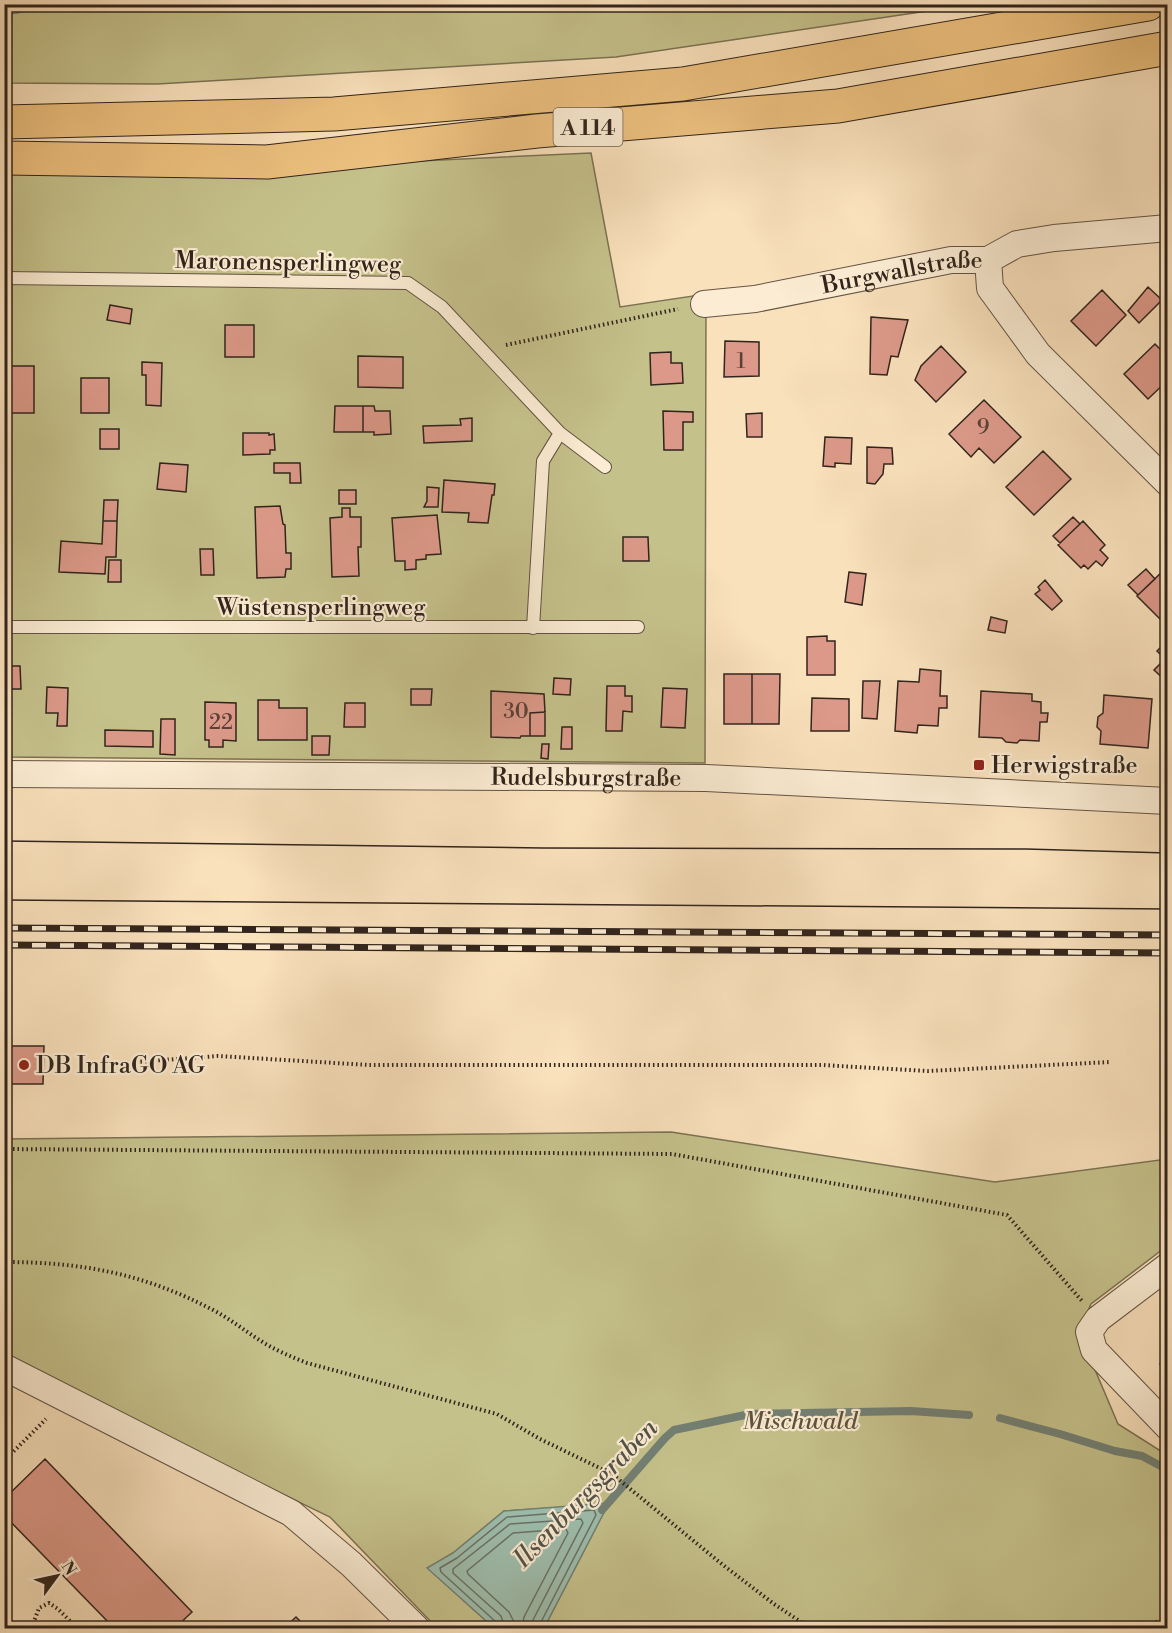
<svg xmlns="http://www.w3.org/2000/svg" width="1172" height="1633" font-family="'Libre Bodoni',serif">
<style>
.green{fill:#c5c18b;stroke:#7b7254;stroke-width:1.5}
.water{fill:#9ebeae;stroke:#728074;stroke-width:1.5}
.lines{fill:none;stroke-linecap:round;stroke-linejoin:round}
.shore{stroke:#687165;stroke-width:1.5}
.stream{stroke:#728074;stroke-width:8}
.building{fill:#dc9989;stroke:#31241c;stroke-width:1.5}
.lane-casing{stroke:#635344;stroke-width:14}
.street-casing{stroke:#635344;stroke-width:28}
.highway-casing{stroke:#31241c;stroke-width:35}
.path{stroke:#31241c;stroke-width:4;stroke-dasharray:1.5 3;stroke-linecap:butt}
.lane{stroke:#fbecd3;stroke-width:12}
.street{stroke:#fbecd3;stroke-width:26}
.highway{stroke:#ecc07e;stroke-width:33}
.tram{stroke:#31241c;stroke-width:1.5}
.rail-casing{stroke:#31241c;stroke-width:7}
.rail{stroke:#fbecd3;stroke-width:4.5;stroke-dasharray:14;stroke-linecap:butt}
.poi-dot{fill:#8f2418;stroke:#fbecd3;stroke-width:2}
.labels{text-anchor:middle;stroke-width:4.5;stroke-linejoin:round;paint-order:stroke}
.number-label{font-size:21px;fill:#5c4137}
.shield{fill:#fbecd3;stroke:#6e6053;stroke-width:1.5}
.shield-label{font-size:22px;font-weight:bold;fill:#31241c}
.street-label{font-size:24px;fill:#31241c;stroke:#fbecd3}
.poi-label{font-size:24px;fill:#31241c;stroke:#fbecd3;text-anchor:start}
.park-label{font-size:24px;font-style:italic;fill:#5d533d;stroke:#fbecd3}
.water-label{font-size:26px;font-style:italic;fill:#525248;stroke:#fbecd3}
</style>
<rect width="100%" height="100%" fill="#f9e1bc"/>
<filter id="stains"><feTurbulence type="fractalNoise" baseFrequency=".00333" numOctaves="4"/><feColorMatrix values="0 0 0 0 .2 0 0 0 0 .09 0 0 0 0 .02 0 0 0 .5 -.17"/></filter>
<radialGradient id="worn" r=".72"><stop offset=".6" stop-color="#630" stop-opacity="0"/><stop offset="1" stop-color="#630" stop-opacity=".3"/></radialGradient>
<path class="green" d="M 64,4 L 968,5 L 616,57 L 157,84 L 5,83 L 4,15 Z
M 591,153 L 620,307 L 706,294 L 705,763 L 5,757 L 5,170 L 204,171 Z
M 671,1132 L 995,1182 L 1167,1159 L 1167,1246 L 1091,1304 L 1079,1332 L 1118,1424 L 1167,1455 L 1167,1628 L 544,1628 L 608,1504 L 504,1511 L 453,1553 L 428,1568 L 494,1628 L 437,1628 L 330,1517 L 5,1360 L 4,1139 Z"/>
<path class="water" d="M 4,5 L 5,4 L 64,5 L 5,15 Z
M 609,1503 L 544,1628 L 494,1628 L 427,1568 L 453,1553 L 504,1511 Z"/>
<g class="lines">
<path class="shore" d="M 498,1628 L 496,1622 L 441,1572 L 440,1568 L 457,1558 L 507,1517 L 594,1510 L 596,1515 L 540,1624 L 539,1628
M 505,1628 L 501,1616 L 453,1573 L 453,1569 L 510,1524 L 581,1519 L 583,1523 L 533,1620 L 531,1628
M 514,1628 L 513,1620 L 509,1612 L 468,1574 L 467,1571 L 513,1533 L 566,1529 L 568,1533 L 524,1617 L 522,1628"/>
<path class="stream" d="M 1000,1418 L 1060,1434 L 1115,1451 L 1142,1456 L 1168,1470
M 602,1510 L 665,1438 L 674,1430 L 750,1414 L 911,1411 L 969,1415"/>
</g>
<path class="building" d="M 1148,287 L 1162,300 L 1139,323 L 1128,311 Z
M 1102,290 L 1126,315 L 1096,346 L 1071,321 Z
M 110,305 L 132,309 L 130,324 L 107,320 Z
M 871,317 L 908,320 L 898,357 L 891,356 L 887,375 L 870,374 Z
M 225,325 L 254,325 L 254,357 L 225,357 Z
M 725,341 L 759,342 L 759,376 L 724,377 Z
M 1155,344 L 1168,357 L 1168,380 L 1148,399 L 1124,374 Z
M 941,346 L 966,372 L 936,402 L 915,380 L 921,366 Z
M 671,352 L 671,363 L 682,363 L 683,383 L 651,385 L 650,353 Z
M 358,356 L 403,357 L 403,388 L 358,387 Z
M 142,362 L 162,363 L 161,406 L 146,405 L 146,375 L 142,375 Z
M 4,366 L 34,366 L 34,413 L 4,413 Z
M 81,378 L 109,378 L 109,413 L 81,413 Z
M 984,400 L 1021,437 L 994,463 L 979,448 L 971,457 L 949,434 Z
M 335,406 L 363,406 L 363,432 L 334,432 Z
M 363,406 L 374,406 L 375,411 L 390,411 L 391,434 L 374,435 L 374,432 L 363,432 Z
M 663,411 L 693,412 L 693,422 L 683,422 L 683,450 L 664,450 Z
M 762,413 L 762,437 L 747,437 L 746,414 Z
M 472,418 L 472,441 L 424,443 L 423,426 L 461,425 L 460,419 Z
M 100,429 L 119,429 L 119,449 L 100,449 Z
M 243,433 L 269,433 L 269,435 L 274,434 L 275,450 L 270,450 L 270,454 L 243,455 Z
M 825,437 L 852,438 L 851,464 L 835,463 L 835,467 L 823,466 Z
M 867,447 L 892,448 L 893,464 L 884,464 L 883,474 L 875,484 L 867,483 Z
M 1043,451 L 1071,479 L 1034,515 L 1006,487 Z
M 160,463 L 188,465 L 186,492 L 157,489 Z
M 274,463 L 300,463 L 301,483 L 290,483 L 290,473 L 274,473 Z
M 444,480 L 495,484 L 494,495 L 492,495 L 488,523 L 468,522 L 469,513 L 442,512 Z
M 427,487 L 439,488 L 438,507 L 424,507 L 427,501 Z
M 339,490 L 356,490 L 356,504 L 339,504 Z
M 104,500 L 118,500 L 117,521 L 103,521 Z
M 280,506 L 283,524 L 285,525 L 286,553 L 291,553 L 291,569 L 286,569 L 285,577 L 257,578 L 255,507 Z
M 342,508 L 350,508 L 350,517 L 361,517 L 361,547 L 358,547 L 359,576 L 332,577 L 330,518 L 342,517 Z
M 437,515 L 441,554 L 426,555 L 426,559 L 416,560 L 416,569 L 405,570 L 405,561 L 395,561 L 392,518 Z
M 1073,517 L 1080,524 L 1060,543 L 1053,536 Z
M 103,521 L 117,521 L 116,557 L 106,557 L 105,574 L 59,572 L 61,541 L 102,544 Z
M 1083,521 L 1105,545 L 1100,550 L 1108,558 L 1102,566 L 1096,561 L 1088,569 L 1084,565 L 1081,568 L 1058,545 Z
M 623,537 L 648,537 L 649,561 L 623,561 Z
M 200,549 L 213,549 L 214,575 L 201,575 Z
M 109,560 L 121,560 L 121,582 L 108,582 Z
M 1146,569 L 1155,579 L 1138,595 L 1128,585 Z
M 1164,570 L 1168,573 L 1168,613 L 1161,620 L 1137,596 Z
M 849,572 L 866,574 L 862,605 L 845,602 Z
M 1045,580 L 1062,601 L 1052,610 L 1035,594 L 1040,590 L 1038,587 Z
M 991,617 L 1007,621 L 1005,633 L 988,630 Z
M 827,636 L 827,641 L 835,641 L 835,675 L 807,675 L 807,637 Z
M 1168,640 L 1168,683 L 1154,670 L 1165,659 L 1157,651 Z
M 9,666 L 20,666 L 21,689 L 10,689 Z
M 920,669 L 941,671 L 940,696 L 947,696 L 947,708 L 939,708 L 938,726 L 918,725 L 917,733 L 895,731 L 898,681 L 919,682 Z
M 724,674 L 752,674 L 752,724 L 724,724 Z
M 752,674 L 780,674 L 779,724 L 752,724 Z
M 554,678 L 571,679 L 570,695 L 553,694 Z
M 863,681 L 880,681 L 877,719 L 862,718 Z
M 607,686 L 625,686 L 625,696 L 632,696 L 632,712 L 623,711 L 622,731 L 606,731 Z
M 47,687 L 68,688 L 67,726 L 57,726 L 58,713 L 46,713 Z
M 663,688 L 687,689 L 685,728 L 661,727 Z
M 411,689 L 432,689 L 431,705 L 411,705 Z
M 491,691 L 544,694 L 545,712 L 530,713 L 530,736 L 521,736 L 520,738 L 491,737 Z
M 981,691 L 1032,694 L 1032,701 L 1041,702 L 1041,713 L 1048,713 L 1047,722 L 1040,722 L 1039,741 L 1020,740 L 1017,743 L 1006,742 L 1002,738 L 979,737 Z
M 1104,695 L 1152,699 L 1148,748 L 1100,744 L 1101,731 L 1097,727 L 1098,717 L 1103,713 Z
M 812,698 L 849,699 L 849,731 L 811,731 Z
M 258,700 L 279,700 L 279,708 L 307,708 L 307,740 L 258,740 Z
M 205,702 L 236,703 L 236,741 L 223,740 L 223,747 L 209,747 L 209,740 L 205,740 Z
M 345,703 L 365,703 L 365,727 L 344,727 Z
M 545,712 L 545,736 L 530,736 L 530,713 Z
M 161,719 L 175,719 L 175,755 L 160,754 Z
M 562,727 L 572,727 L 572,749 L 561,749 Z
M 105,730 L 153,731 L 153,747 L 105,746 Z
M 312,736 L 330,736 L 329,755 L 312,755 Z
M 542,744 L 549,744 L 548,759 L 541,758 Z
M 4,1046 L 44,1046 L 43,1084 L 4,1084 Z
M 1168,1358 L 1168,1374 L 1160,1364 Z
M 45,1459 L 192,1612 L 175,1628 L 114,1628 L 4,1515 L 4,1499 Z
M 296,1617 L 307,1628 L 284,1628 Z"/>
<g class="lines">
<defs>
<path id="lane" d="M 4,278 L 408,283 L 442,307 L 560,433 L 605,467
M 4,627 L 638,627
M 533,628 L 543,461 L 560,433"/>
<g id="street">
<path d="M 988,260 L 990,288 L 1038,354 L 1168,483"/>
<path id="s1" d="M 704,304 L 755,299 L 951,260 L 988,260 L 1017,244 L 1054,238 L 1168,228"/>
<path id="s2" d="M 4,774 L 706,778 L 1168,801"/>
<path d="M 1168,1266 L 1098,1319 L 1089,1332 L 1094,1350 L 1168,1427"/>
<path d="M 4,1367 L 291,1513 L 351,1564 L 416,1628"/>
</g>
<path id="highway" d="M 4,122 L 334,114 L 683,84 L 1148,4
M 4,158 L 267,162 L 537,131 L 838,106 L 1168,48"/>
</defs>
<use href="#lane" class="lane-casing"/>
<use href="#street" class="street-casing"/>
<use href="#highway" class="highway-casing"/>
<path class="path" d="M 506,345 L 678,309
M 109,1064 L 218,1056 L 369,1065 L 822,1065 L 928,1071 L 1111,1062
M 4,1149 L 672,1154 L 1007,1215 L 1082,1301
M 4,1262 C 83,1262 145,1274 215,1311 C 237,1323 256,1340 277,1350 C 287,1355 297,1359 307,1363 L 497,1414 L 540,1439 L 612,1474 L 723,1565 L 774,1604 L 810,1628
M 4,1461 L 46,1419
M 34,1628 L 33,1624 L 39,1608 L 49,1603 L 58,1609 L 77,1628
M 103,1628 L 109,1623
M 1139,1628 L 1168,1618"/>
<use href="#lane" class="lane"/>
<use href="#street" class="street"/>
<use href="#highway" class="highway"/>
<path class="tram" d="M 4,841 L 543,848 L 1026,849 L 1168,853
M 4,900 L 1168,909"/>
<defs>
<path id="rail" d="M 4,928 L 1168,935
M 4,945 L 1168,953"/>
</defs>
<use href="#rail" class="rail-casing"/>
<use href="#rail" class="rail"/>
</g>
<g class="poi-dot">
<rect x="973" y="759" width="12" height="12" rx="3"/>
<circle cx="24" cy="1065" r="6"/>
</g>
<g class="labels">
<g class="number-label">
<text x="741" y="368">1</text>
<text x="983" y="434">9</text>
<text x="516" y="718">30</text>
<text x="221" y="729">22</text>
</g>
<rect class="shield" x="553.5" y="108" width="69" height="38" rx="4.5"/>
<g class="shield-label">
<text x="588" y="135">A 114</text>
</g>
<g class="street-label">
<text transform="translate(288 262) rotate(1)" y="8">Maronensperlingweg</text>
<text dy="8" stroke="none"><textPath href="#s1" startOffset="201">Burgwallstraße</textPath></text>
<text x="321" y="615">Wüstensperlingweg</text>
<text dy="8" stroke="none"><textPath href="#s2" startOffset="582">Rudelsburgstraße</textPath></text>
</g>
<g class="poi-label">
<text x="991" y="773">Herwigstraße</text>
<text x="36" y="1073">DB InfraGO AG</text>
</g>
<g class="park-label">
<text x="800" y="1429">Mischwald</text>
</g>
<g class="water-label">
<text transform="translate(585 1493) rotate(-46)" y="9">Ilsenburgsgraben</text>
</g>
</g>
<rect width="1172" height="1633" fill="none" stroke="#f9e1bc" stroke-width="24"/>
<rect x="6" y="6" width="1160" height="1621" fill="none" stroke="#31241c" stroke-width="3"/>
<rect x="12" y="12" width="1148" height="1609" fill="none" stroke="#31241c" stroke-width="1.5"/>
<g transform="translate(57 1576) rotate(57)" stroke="#fbecd3" stroke-width="4.5" paint-order="stroke">
<path d="M0-4.5L10 22L0 15L-10 22Z" fill="#31241c"/>
<text y="-9" font-size="16" font-weight="bold" text-anchor="middle" fill="#31241c">N</text>
</g>
<rect width="100%" height="100%" filter="url(#stains)"/>
<rect width="100%" height="100%" fill="url(#worn)"/>
</svg>
